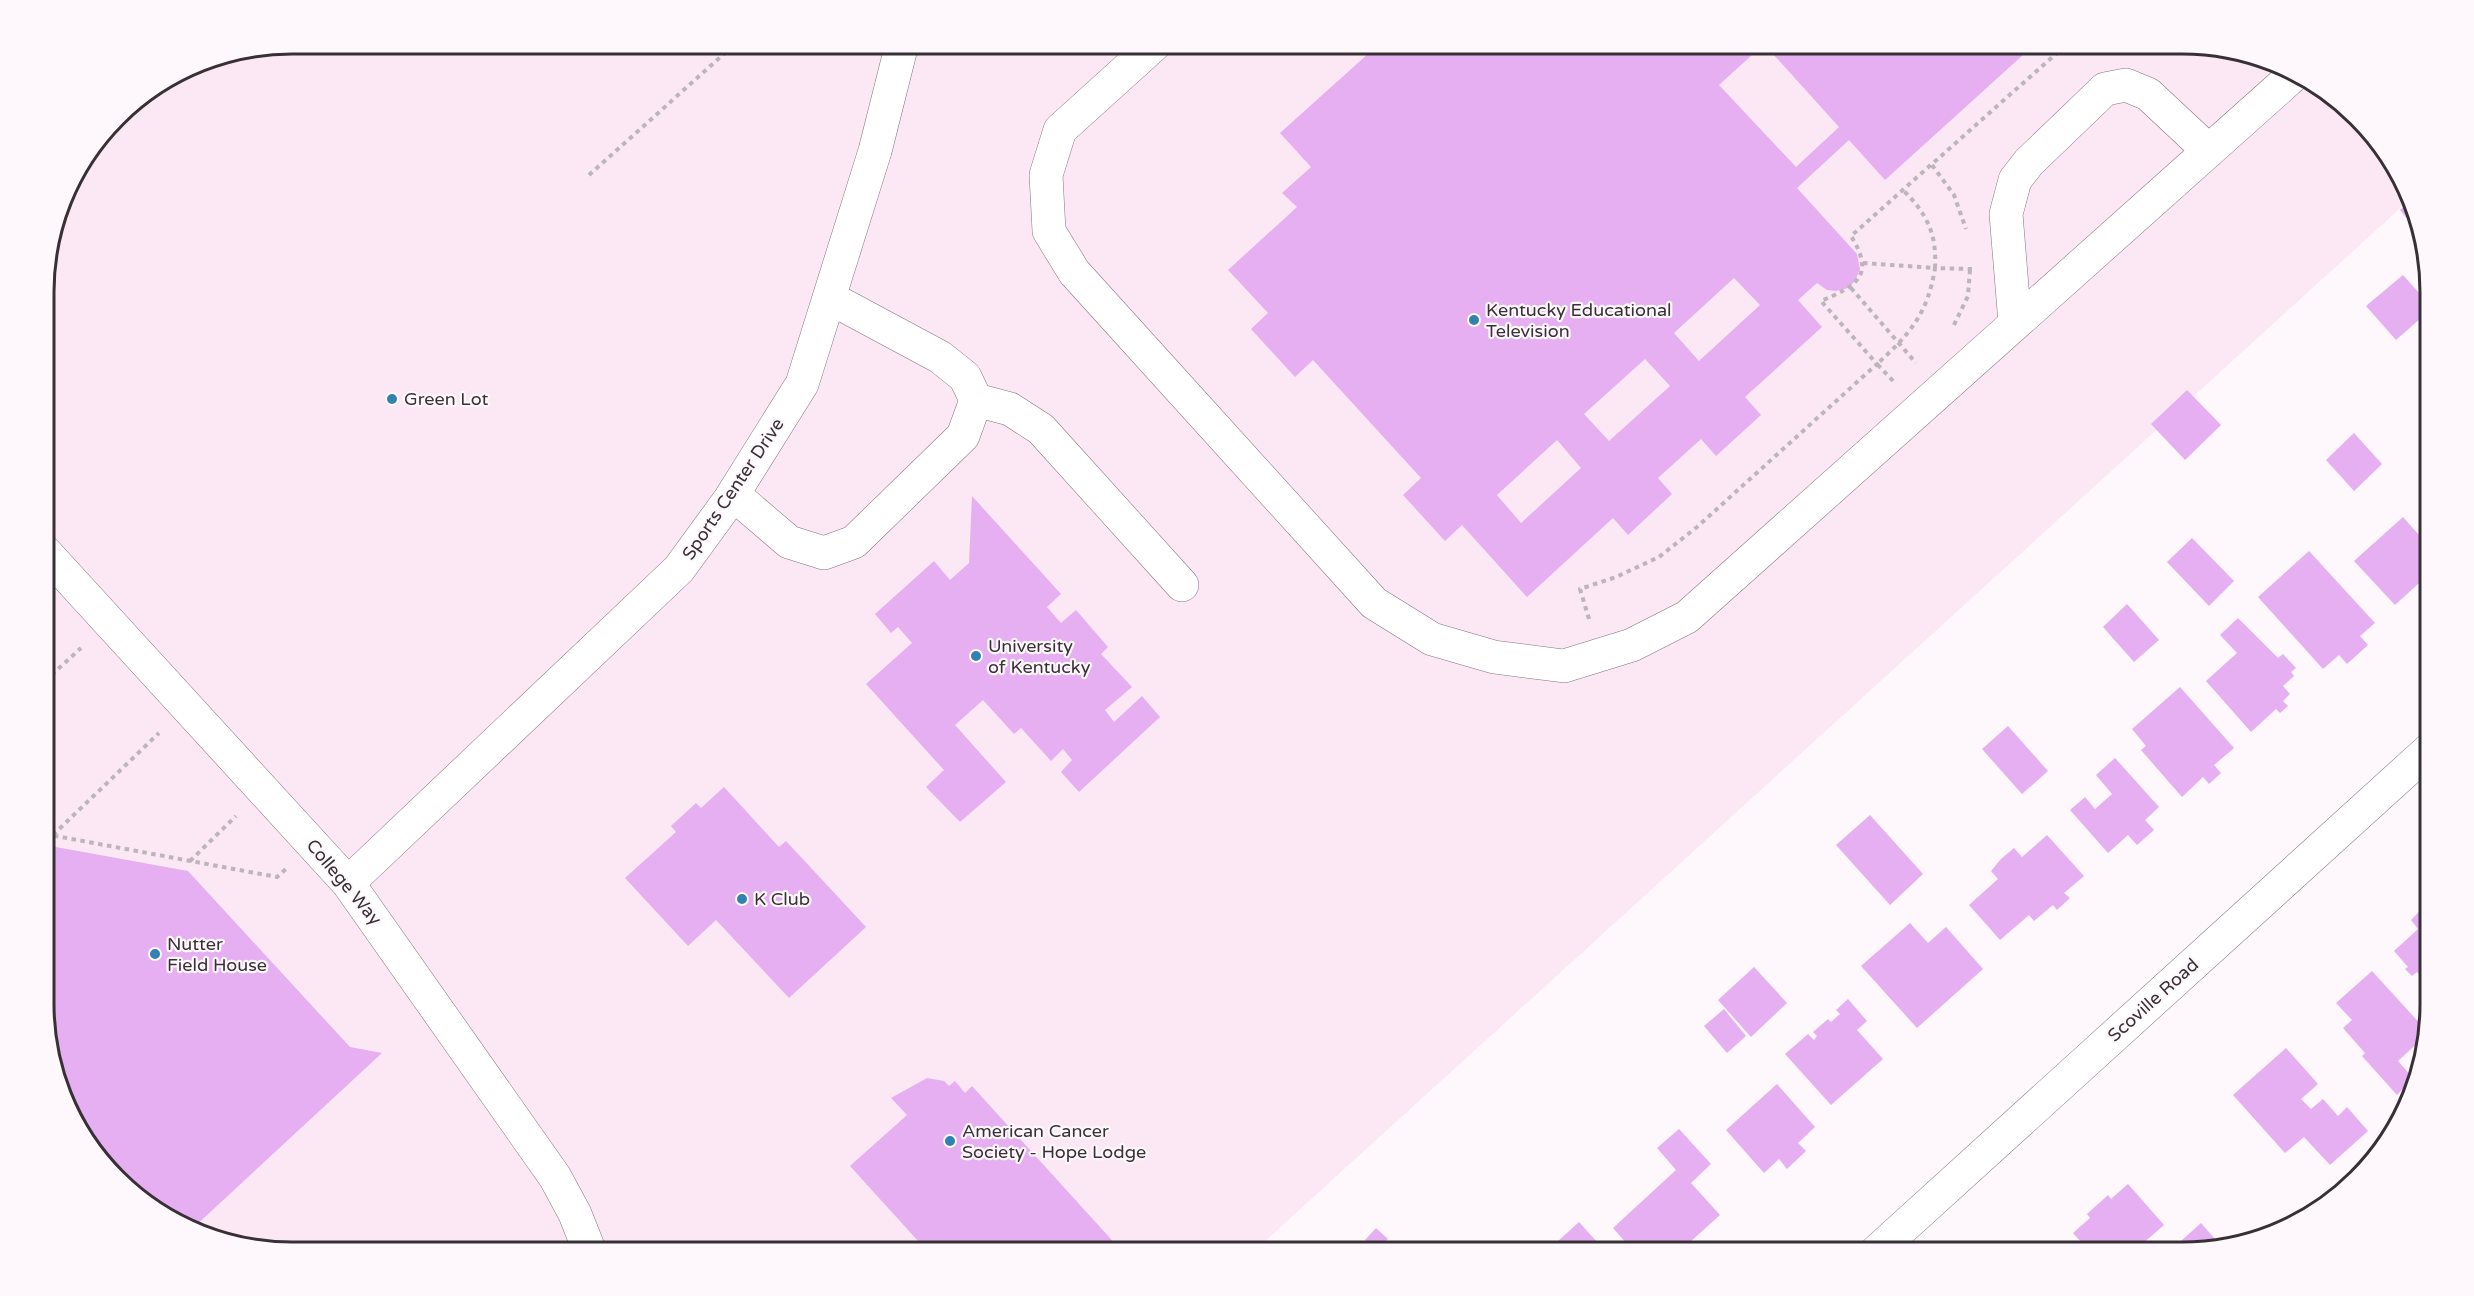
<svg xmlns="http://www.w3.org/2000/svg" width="2474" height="1296" font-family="'Varela Round',sans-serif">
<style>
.built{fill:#fce7f4}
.building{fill:#e5aff2;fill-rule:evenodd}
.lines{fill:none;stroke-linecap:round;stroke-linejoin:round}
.minor-casing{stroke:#85747f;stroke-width:34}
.path{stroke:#bcb5ba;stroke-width:4;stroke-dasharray:4.5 4.5;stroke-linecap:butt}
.minor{stroke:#fff;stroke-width:33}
.poi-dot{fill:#2f82b2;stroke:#fef7fb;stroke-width:2}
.labels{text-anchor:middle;stroke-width:4.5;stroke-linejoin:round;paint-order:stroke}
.poi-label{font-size:18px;fill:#373035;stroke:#fef7fb;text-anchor:start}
.street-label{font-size:18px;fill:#373035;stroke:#fef7fb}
.rim{fill:none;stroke:#373035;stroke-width:3}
</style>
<rect width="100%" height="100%" fill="#fef7fb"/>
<path class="built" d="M 292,44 L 2182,44 L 2292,69 L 2346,105 L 2388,153 L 2407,202 L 1253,1252 L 292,1252 L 182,1227 L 128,1191 L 86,1143 L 46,1037 L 44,275 L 69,182 L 128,105 L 197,62 Z"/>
<path class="building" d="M 1379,44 L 2035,44 L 1885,180 L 1849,140 L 1797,188 L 1857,254 L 1860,269 L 1855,281 L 1848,288 L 1836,291 L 1827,290 L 1817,283 L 1798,300 L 1822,327 L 1745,397 L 1761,415 L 1716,456 L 1701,439 L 1658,478 L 1672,494 L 1628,535 L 1613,518 L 1527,597 L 1462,525 L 1445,541 L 1403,495 L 1421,478 L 1313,360 L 1295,377 L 1251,329 L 1268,313 L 1228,270 L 1297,207 L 1282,193 L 1311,167 L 1280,133 ZM 1764,44 L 1839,127 L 1796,167 L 1719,85 ZM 1734,278 L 1760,305 L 1699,361 L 1674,333 ZM 1645,359 L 1670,386 L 1609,441 L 1584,414 ZM 1557,440 L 1581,468 L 1521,523 L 1497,495 Z
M 2408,204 L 2418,231 L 2417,231 L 2400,210 Z
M 2403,275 L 2429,304 L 2429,311 L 2396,340 L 2366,306 Z
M 2187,390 L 2221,425 L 2185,460 L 2151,424 Z
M 2354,433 L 2382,464 L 2354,491 L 2326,460 Z
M 972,496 L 1061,594 L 1047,607 L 1061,623 L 1076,610 L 1108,647 L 1101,654 L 1132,687 L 1105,710 L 1114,722 L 1142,696 L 1160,717 L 1079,792 L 1061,772 L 1072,760 L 1063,749 L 1051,761 L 1021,728 L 1014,734 L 983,700 L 955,725 L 1006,782 L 960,822 L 926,787 L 944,770 L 866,684 L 912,643 L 898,627 L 891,633 L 875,614 L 934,561 L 950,580 L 969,563 Z
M 2403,517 L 2427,544 L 2429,542 L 2429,574 L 2395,605 L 2354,561 Z
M 2192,538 L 2234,581 L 2209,606 L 2167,562 Z
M 2309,551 L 2375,623 L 2360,636 L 2368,645 L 2347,664 L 2339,655 L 2323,669 L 2258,597 Z
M 2127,604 L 2159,640 L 2134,662 L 2103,627 Z
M 2238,618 L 2278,658 L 2283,654 L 2296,668 L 2291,672 L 2294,676 L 2283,686 L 2290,694 L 2283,701 L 2288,706 L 2280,713 L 2276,709 L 2251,732 L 2206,681 L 2237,653 L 2220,635 Z
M 2180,687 L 2234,748 L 2214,765 L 2221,773 L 2209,784 L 2203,777 L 2182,797 L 2141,750 L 2146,746 L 2132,729 Z
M 2008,726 L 2048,771 L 2022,794 L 1982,749 Z
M 2115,758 L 2159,807 L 2145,820 L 2154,830 L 2137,845 L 2128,835 L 2108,853 L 2070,810 L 2085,797 L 2095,809 L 2112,794 L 2096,775 Z
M 724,787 L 779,847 L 786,841 L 866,927 L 789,998 L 716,920 L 688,946 L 625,878 L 676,832 L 671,826 L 696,803 L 701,808 Z
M 1870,815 L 1923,874 L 1890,905 L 1836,845 Z
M 2047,835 L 2084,876 L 2064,893 L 2070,898 L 2057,910 L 2053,905 L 2034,921 L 2029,915 L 2000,940 L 1969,905 L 1998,879 L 1991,871 L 2001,859 L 2014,848 L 2022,857 Z
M 45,845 L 188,871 L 350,1047 L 382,1053 L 192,1229 L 182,1227 L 128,1191 L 86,1143 L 46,1037 Z
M 2428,903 L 2430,905 L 2430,986 L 2417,972 L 2412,976 L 2405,969 L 2408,967 L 2394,951 L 2418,929 L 2411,920 Z
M 1910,923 L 1928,943 L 1946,927 L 1983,969 L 1917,1028 L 1861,966 Z
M 1754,967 L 1787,1003 L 1751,1037 L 1718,1000 Z
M 2372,971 L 2425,1029 L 2423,1038 L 2398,1061 L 2413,1078 L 2397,1095 L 2362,1056 L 2365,1053 L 2343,1028 L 2352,1020 L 2336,1003 Z
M 1848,999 L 1867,1021 L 1857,1030 L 1883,1059 L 1831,1105 L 1785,1054 L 1808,1034 L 1814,1040 L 1817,1036 L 1813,1032 L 1828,1019 L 1831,1022 L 1840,1014 L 1836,1010 Z
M 1724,1009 L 1746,1036 L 1727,1053 L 1704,1026 Z
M 2286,1048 L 2318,1084 L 2301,1099 L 2311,1109 L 2323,1099 L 2338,1116 L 2347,1107 L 2368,1131 L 2330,1165 L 2304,1137 L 2285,1153 L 2233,1095 Z
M 927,1078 L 944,1081 L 949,1086 L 955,1081 L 965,1093 L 972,1086 L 1119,1248 L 1114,1252 L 928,1252 L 850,1166 L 907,1115 L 891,1098 Z
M 1777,1084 L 1815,1127 L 1798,1143 L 1806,1151 L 1787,1169 L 1779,1159 L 1764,1173 L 1726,1130 Z
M 1679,1129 L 1711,1164 L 1691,1183 L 1720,1215 L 1679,1252 L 1634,1252 L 1613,1228 L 1676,1170 L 1657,1148 Z
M 2128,1184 L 2164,1225 L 2141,1245 L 2147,1252 L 2090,1252 L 2073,1233 L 2090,1218 L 2087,1214 L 2108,1195 L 2111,1199 Z
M 1579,1222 L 1606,1252 L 1546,1252 Z
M 2201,1223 L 2222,1247 L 2198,1252 L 2172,1252 L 2171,1250 Z
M 1376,1228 L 1388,1239 L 1376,1251 L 1365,1240 Z
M 2063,1245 L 2070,1252 L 2056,1252 Z"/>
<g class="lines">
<defs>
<path id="minor" d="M 1155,44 L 1060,130 L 1046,175 L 1049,231 L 1074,272 L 1374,603 L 1432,639 L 1494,657 L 1564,666 L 1632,645 L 1687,617 L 2297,72
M 2015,323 L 2006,214 L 2015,180 L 2029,162 L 2105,89 L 2126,85 L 2148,94 L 2209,151
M 976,400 L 1010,409 L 1041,429 L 1182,585
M 733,494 L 789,542 L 824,553 L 854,542 L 963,436 L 976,400 L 965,377 L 940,357 L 830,298
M 45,552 L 348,883 L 555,1177 L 575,1214 L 590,1252
M 348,883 L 679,569 L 730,499 L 802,384 L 875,151 L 902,44
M 1876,1252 L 2430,749"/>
</defs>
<use href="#minor" class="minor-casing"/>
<path class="path" d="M 478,50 L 485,44
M 1932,165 L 1954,195 L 1966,229
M 589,175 L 735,44
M 1863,263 L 1935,268 C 1937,234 1927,214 1904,191
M 1851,288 L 1916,363
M 1954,325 L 1968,296 L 1970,269
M 1893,381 L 1877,364 C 1910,334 1928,313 1935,268 L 1970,269 L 1970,267
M 1589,619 L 1580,589 L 1616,577 L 1659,557 L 1697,527 L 1877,364 L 1821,301 C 1856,286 1876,276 1851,236 L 2067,44
M 45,681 L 81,648
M 45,834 L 277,877 L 286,869
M 53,835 L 159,733
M 190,861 L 236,816"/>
<use href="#minor" class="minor"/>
</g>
<g class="poi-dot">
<circle cx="1474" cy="320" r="6"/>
<circle cx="392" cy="399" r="6"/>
<circle cx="976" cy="656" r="6"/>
<circle cx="742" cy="899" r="6"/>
<circle cx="155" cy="954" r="6"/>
<circle cx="950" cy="1141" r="6"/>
</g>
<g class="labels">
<g class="poi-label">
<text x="1486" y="316">Kentucky Educational<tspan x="1486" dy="21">Television</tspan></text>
<text x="404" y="405">Green Lot</text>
<text x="988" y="652">University<tspan x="988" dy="21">of Kentucky</tspan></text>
<text x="754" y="905">K Club</text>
<text x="167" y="950">Nutter<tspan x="167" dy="21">Field House</tspan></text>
<text x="962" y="1137">American Cancer<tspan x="962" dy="21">Society - Hope Lodge</tspan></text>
</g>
<g class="street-label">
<text transform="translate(733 489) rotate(-56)" y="6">Sports Center Drive</text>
<text transform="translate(344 882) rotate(50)" y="6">College Way</text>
<text transform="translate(2153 1000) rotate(-42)" y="6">Scoville Road</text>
</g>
</g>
<path d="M0 0H2474V1296H0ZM292 54H2182A238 238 0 0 1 2420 292V1004A238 238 0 0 1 2182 1242H292A238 238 0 0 1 54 1004V292A238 238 0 0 1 292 54Z" fill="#fef7fb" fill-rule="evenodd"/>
<path class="rim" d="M292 54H2182A238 238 0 0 1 2420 292V1004A238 238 0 0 1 2182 1242H292A238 238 0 0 1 54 1004V292A238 238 0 0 1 292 54Z"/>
</svg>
